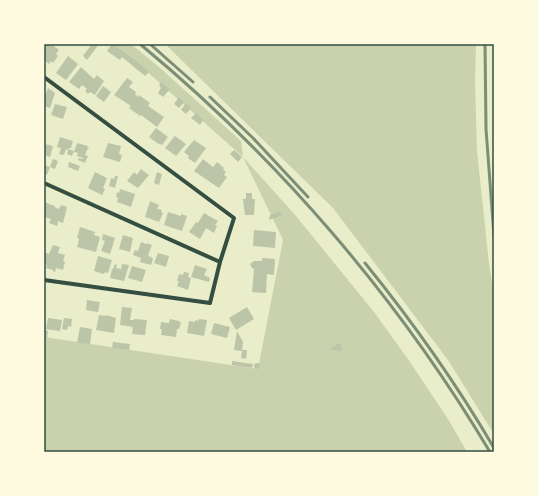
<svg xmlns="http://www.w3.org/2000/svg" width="538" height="496" font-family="'Work Sans',sans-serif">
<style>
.green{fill:#cad2ad}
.building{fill:#bcc5a7}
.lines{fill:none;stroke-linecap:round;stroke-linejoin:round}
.minor{stroke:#344e41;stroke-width:4}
.rail{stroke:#7c8e77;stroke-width:3}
.neatline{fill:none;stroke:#344e41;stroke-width:1.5}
</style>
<rect width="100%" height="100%" fill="#e9edc9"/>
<path class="green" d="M 110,44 L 131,44 L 159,67 L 241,141 L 243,157 L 296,216 L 374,312 L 410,362 L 448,419 L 467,452 L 44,452 L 44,337 L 258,369 L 283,240 L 243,157 L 144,69 Z
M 165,44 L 476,44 L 475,81 L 477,151 L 489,264 L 494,294 L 494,434 L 448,360 L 333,208 Z"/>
<path class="building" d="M 44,44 L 51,44 L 59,50 L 56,54 L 58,56 L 53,63 L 51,61 L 49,64 L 44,60 Z
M 92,44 L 99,44 L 87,60 L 83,56 Z
M 112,44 L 138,62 L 149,72 L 145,76 L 122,57 L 120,60 L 107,51 Z
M 68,56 L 78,64 L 66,80 L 56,73 Z
M 81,67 L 94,79 L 97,75 L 104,81 L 95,95 L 90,92 L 88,94 L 85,91 L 87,89 L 82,85 L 79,89 L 69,82 Z
M 127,78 L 133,82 L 129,87 L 136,92 L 135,94 L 138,97 L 139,95 L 150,103 L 148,106 L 164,117 L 157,127 L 141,115 L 140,116 L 129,108 L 131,106 L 114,95 Z
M 161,82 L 170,89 L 163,97 L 158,93 L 161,88 L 159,85 Z
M 103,86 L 111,92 L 104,102 L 96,96 Z
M 48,88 L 55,93 L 50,108 L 44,106 L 44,99 Z
M 179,97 L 184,102 L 179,108 L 174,104 Z
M 186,103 L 191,108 L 186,114 L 181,110 Z
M 55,104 L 67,107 L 63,119 L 51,115 Z
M 196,113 L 203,120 L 200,125 L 191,118 Z
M 156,128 L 168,137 L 162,145 L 157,143 L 149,137 Z
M 175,136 L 186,144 L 176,156 L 165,148 Z
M 60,137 L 73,141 L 71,148 L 69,148 L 68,149 L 74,151 L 72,156 L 67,154 L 68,150 L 66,149 L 64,155 L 59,154 L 61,148 L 57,147 Z
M 194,140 L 206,148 L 195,163 L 188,158 L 189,156 L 184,152 Z
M 44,141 L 46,142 L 45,144 L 53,146 L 50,157 L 44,155 Z
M 77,143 L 88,146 L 87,148 L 89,148 L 88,150 L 87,150 L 85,155 L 88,156 L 85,163 L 78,160 L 79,158 L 82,159 L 83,158 L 77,156 L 78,153 L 74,152 Z
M 108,143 L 121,146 L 119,154 L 122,155 L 120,162 L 103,157 Z
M 234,150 L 242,157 L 238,162 L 230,154 Z
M 53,159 L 58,161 L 55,169 L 50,167 Z
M 203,159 L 213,167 L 217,162 L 224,168 L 223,169 L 226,172 L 224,175 L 227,177 L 219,188 L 194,171 Z
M 69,162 L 80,166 L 78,171 L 68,167 Z
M 45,165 L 50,167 L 47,175 L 44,173 Z
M 141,169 L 149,175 L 138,188 L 127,181 L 134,172 L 137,175 Z
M 95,172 L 107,178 L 103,188 L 105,189 L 102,195 L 88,188 Z
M 157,172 L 162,174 L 159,185 L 154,183 Z
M 115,176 L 118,176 L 115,188 L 109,186 L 111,178 L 114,179 Z
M 120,189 L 135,194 L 131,207 L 117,202 L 118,198 L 116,197 L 117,192 L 119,193 Z
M 246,193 L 252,193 L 252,199 L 255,199 L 254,215 L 245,215 L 243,199 L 246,199 Z
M 150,201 L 159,205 L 157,209 L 162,210 L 161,212 L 163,213 L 159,222 L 145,217 Z
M 44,202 L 55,206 L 54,207 L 59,209 L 61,205 L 67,207 L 63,223 L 58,221 L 57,226 L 49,223 L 51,219 L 44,217 Z
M 168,212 L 181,216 L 181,214 L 187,216 L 182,231 L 164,225 Z
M 279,212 L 283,215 L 269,220 L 270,215 Z
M 204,213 L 218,221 L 215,225 L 217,226 L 214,233 L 206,228 L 200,239 L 189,232 L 196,222 L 198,223 Z
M 80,227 L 95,232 L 94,235 L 100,237 L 96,252 L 77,247 L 79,239 L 77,238 Z
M 254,230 L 276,232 L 275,248 L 253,246 Z
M 103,234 L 115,238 L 110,254 L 101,251 L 105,241 L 102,240 Z
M 123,235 L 133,238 L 130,252 L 119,249 Z
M 141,242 L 146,244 L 147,243 L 152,245 L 148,255 L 149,256 L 148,258 L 150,256 L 153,259 L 151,265 L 140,262 L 141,258 L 133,255 L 135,250 L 138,251 Z
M 53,245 L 60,247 L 58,253 L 65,255 L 63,261 L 65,262 L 63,270 L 56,268 L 55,272 L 53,271 L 53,270 L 46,268 L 47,265 L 44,264 L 44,252 L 49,254 Z
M 158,253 L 169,256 L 166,267 L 154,263 Z
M 98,256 L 112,260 L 108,273 L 105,272 L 104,274 L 94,271 Z
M 262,258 L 275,259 L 274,275 L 267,274 L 266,293 L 252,292 L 254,269 L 252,268 L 250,264 L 254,261 L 262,261 Z
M 115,264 L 117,265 L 116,268 L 121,269 L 122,264 L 129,265 L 124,281 L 110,278 L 112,269 L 113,269 Z
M 195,265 L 207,269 L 204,275 L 210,278 L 209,282 L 191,277 Z
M 132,266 L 146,270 L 142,282 L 128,278 Z
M 184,272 L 189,273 L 188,277 L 191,278 L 188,290 L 177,286 L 179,281 L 177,281 L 179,274 L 183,275 Z
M 87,300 L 100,302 L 98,312 L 86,310 Z
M 122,307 L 132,308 L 130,320 L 134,320 L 134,319 L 147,320 L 145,335 L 132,334 L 133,327 L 120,325 Z
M 247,307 L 254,319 L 236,330 L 229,318 Z
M 99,315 L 106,316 L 106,315 L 116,318 L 114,333 L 96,330 Z
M 48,318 L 62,320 L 60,331 L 46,329 Z
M 64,318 L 72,319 L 71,327 L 68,326 L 67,330 L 62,329 Z
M 170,319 L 179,321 L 181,323 L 179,329 L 177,329 L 176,337 L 161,335 L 162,329 L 160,329 L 161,322 L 169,323 Z
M 199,319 L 207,320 L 204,336 L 187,333 L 189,321 L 195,322 L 195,320 L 198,321 Z
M 214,323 L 230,327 L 227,338 L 211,334 Z
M 80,327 L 92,329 L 90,344 L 77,343 Z
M 44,330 L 48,331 L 47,339 L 44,338 Z
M 237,331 L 243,342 L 242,350 L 247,350 L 246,359 L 241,358 L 242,351 L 234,350 Z
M 113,342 L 130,344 L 129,350 L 112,348 Z
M 336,343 L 340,344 L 342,348 L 341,351 L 331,350 L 332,346 L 335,347 Z
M 232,361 L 253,364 L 252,368 L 232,365 Z
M254 366a3 3 0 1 1 6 0a3 3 0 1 1-6 0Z"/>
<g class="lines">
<path class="minor" d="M 44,77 L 234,218 L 220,262 L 210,303 L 44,280
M 44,183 L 220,262"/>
<path class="rail" d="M 140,44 C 278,158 398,298 490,452
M 150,44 L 193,82
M 485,44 L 486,129 L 494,236
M 210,97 L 253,138 L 308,197
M 365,263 C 412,321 456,383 494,448"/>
</g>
<rect width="538" height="496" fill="none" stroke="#fefae0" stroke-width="90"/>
<rect x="45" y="45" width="448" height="406" class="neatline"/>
</svg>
